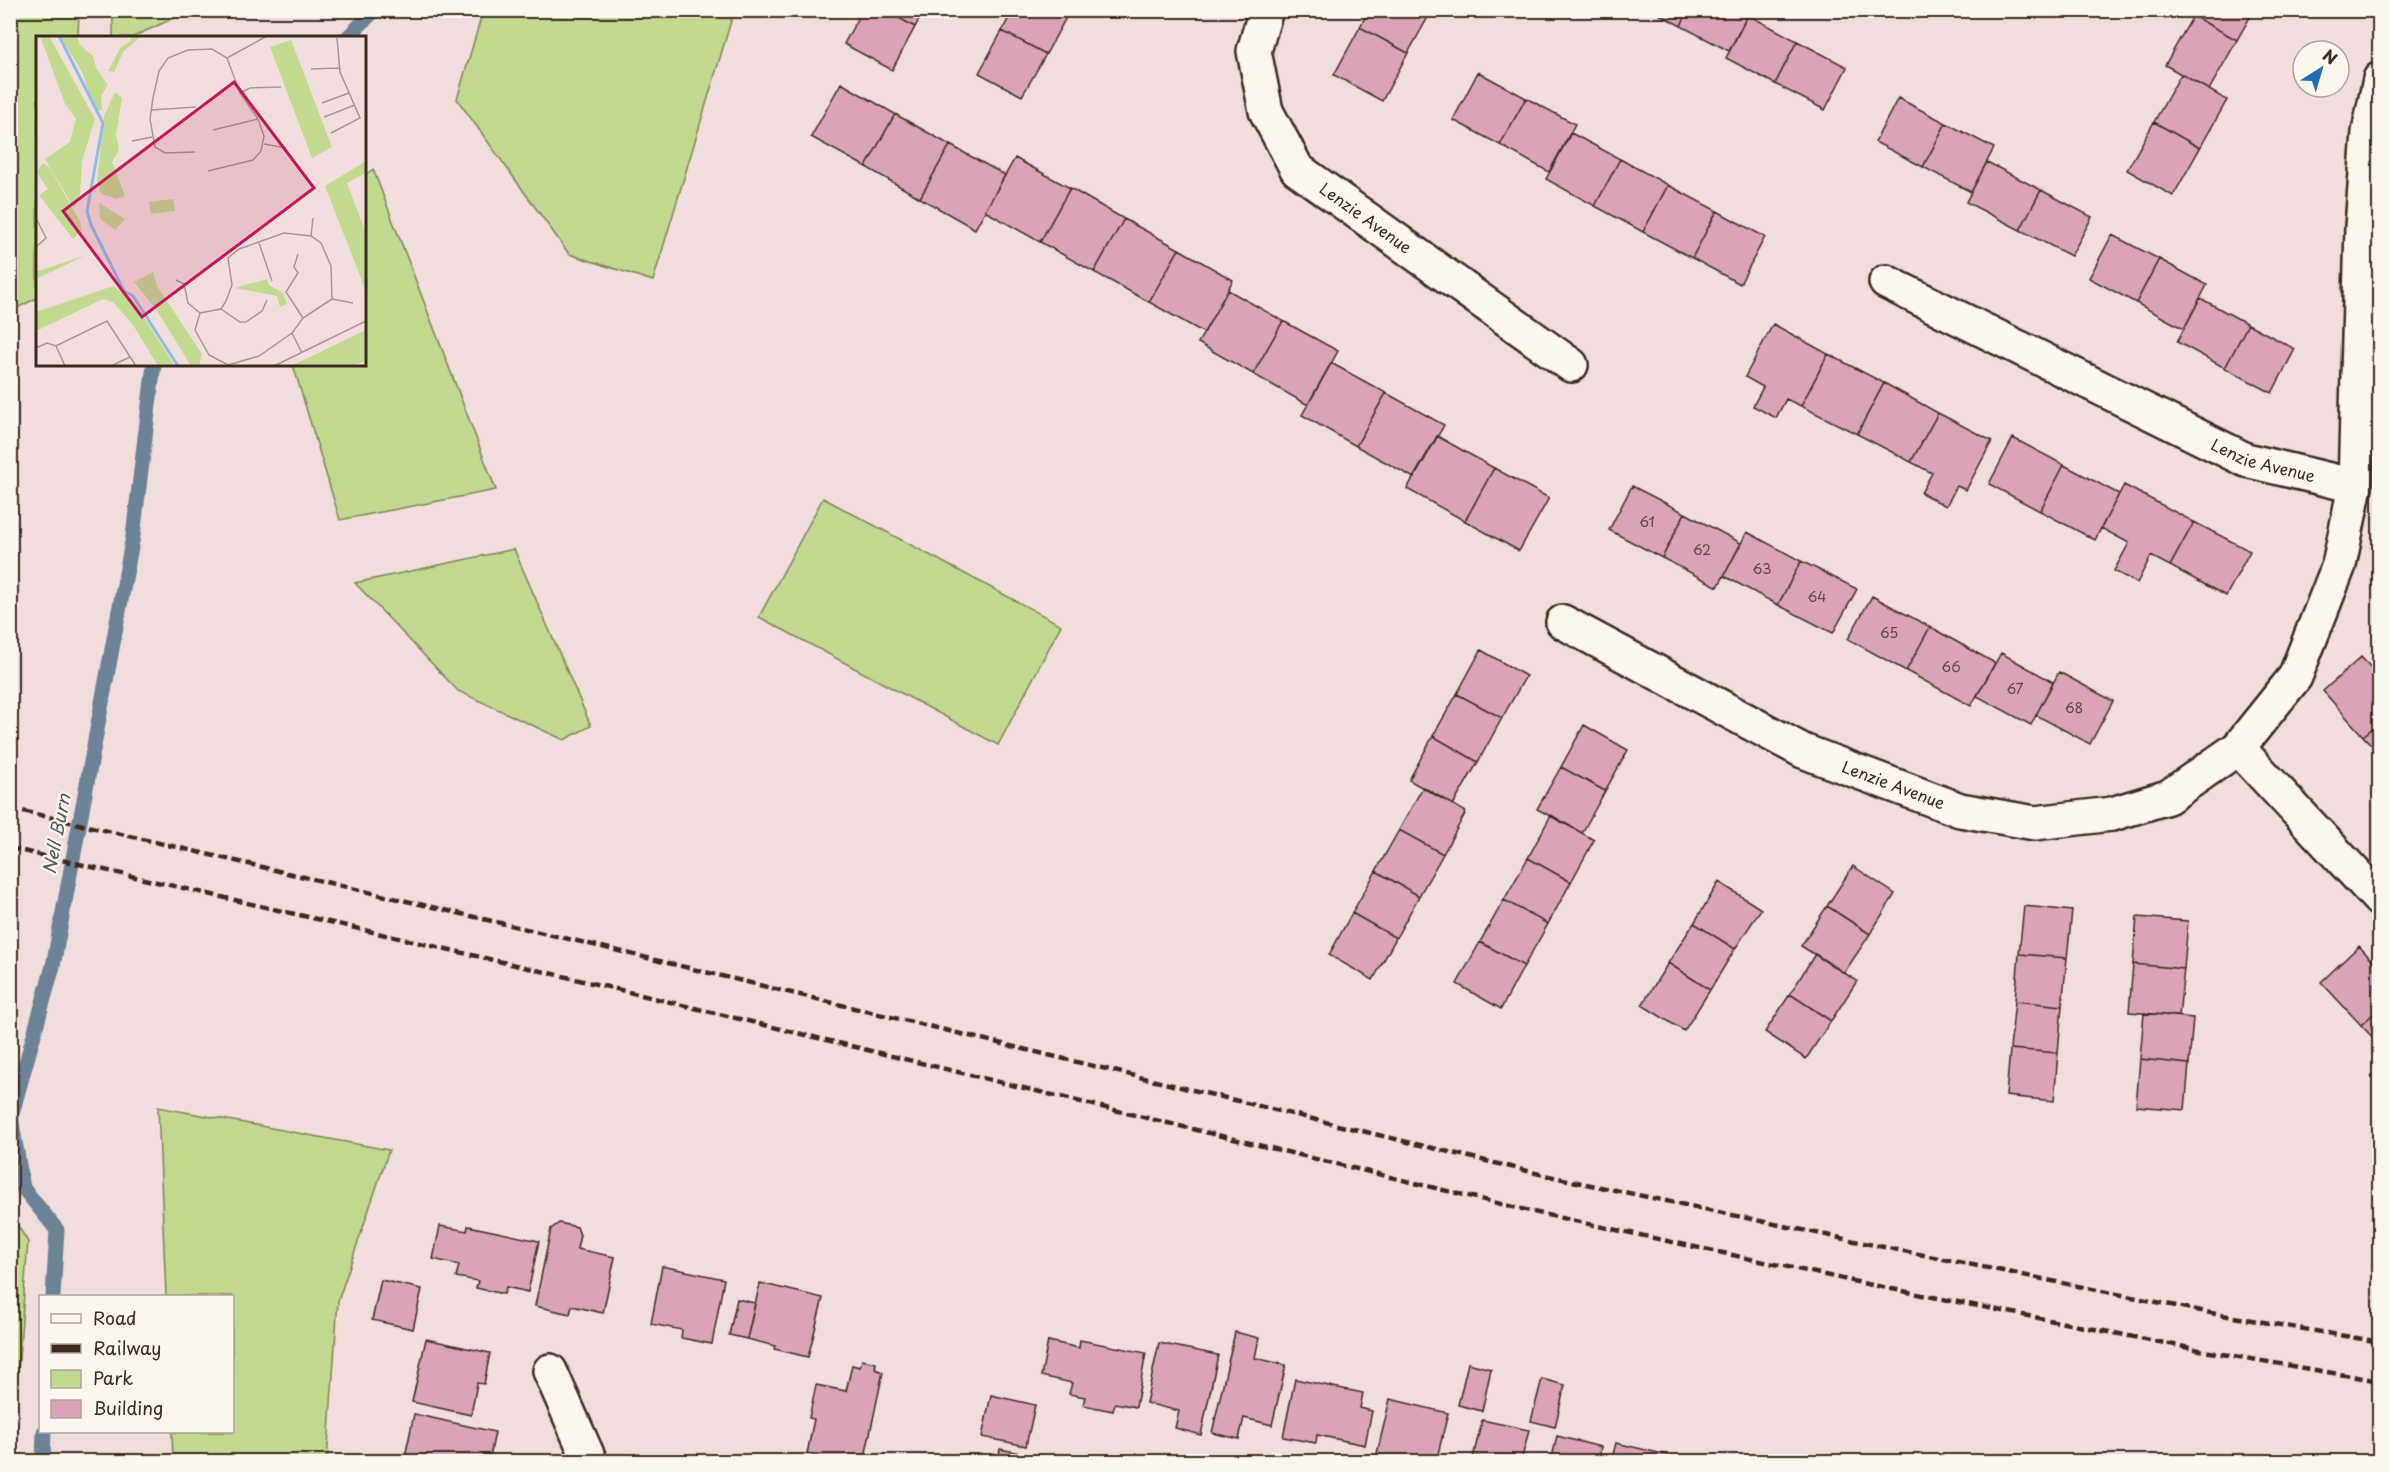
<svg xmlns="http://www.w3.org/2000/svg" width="2390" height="1472" font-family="'Playpen Sans',sans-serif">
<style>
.green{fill:#c1da90;stroke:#7e8257;stroke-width:1.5}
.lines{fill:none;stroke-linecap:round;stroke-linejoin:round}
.stream{stroke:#6c8297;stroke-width:15}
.building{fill:#daa3b8;stroke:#3b2a1e;stroke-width:1.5}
.minor-casing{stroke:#3b2a1e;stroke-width:38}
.minor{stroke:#fbf7ec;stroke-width:33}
.rail{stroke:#3b2a1e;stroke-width:4.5;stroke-dasharray:9 4.5;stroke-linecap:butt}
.labels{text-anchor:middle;stroke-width:4.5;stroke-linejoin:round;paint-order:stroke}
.number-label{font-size:14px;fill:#634844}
.street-label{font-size:16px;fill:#3b2a1e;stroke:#fbf7ec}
.water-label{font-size:18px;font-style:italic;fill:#54565b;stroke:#fbf7ec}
.inset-river{fill:none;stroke:#8dbde8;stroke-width:3}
.inset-road{fill:none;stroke:#a89690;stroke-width:1.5}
.view{fill:#c2185b;fill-opacity:0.15;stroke:#c2185b;stroke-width:3}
.inset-edge{fill:none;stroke:#3b2a1e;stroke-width:3}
</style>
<rect width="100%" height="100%" fill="#f1dedc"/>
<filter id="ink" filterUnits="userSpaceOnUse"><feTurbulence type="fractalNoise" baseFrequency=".0167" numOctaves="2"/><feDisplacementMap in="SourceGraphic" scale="12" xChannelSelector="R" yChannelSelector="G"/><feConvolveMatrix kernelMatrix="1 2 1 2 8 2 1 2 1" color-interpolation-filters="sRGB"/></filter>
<g filter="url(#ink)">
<path class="green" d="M 11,10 L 79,11 L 78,37 L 38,38 L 37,298 L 11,311 Z
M 113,11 L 113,10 L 189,11 L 133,37 L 113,38 Z
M 483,11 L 734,11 L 653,281 L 569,254 L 457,99 Z
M 373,169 L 496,490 L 340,520 L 293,365 L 364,364 L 364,176 Z
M 823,498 L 1061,625 L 998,745 L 759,617 Z
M 514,549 L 591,726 L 564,740 L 458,691 L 355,583 Z
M 158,1107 L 389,1150 L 338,1301 L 327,1461 L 173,1461 L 172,1432 L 232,1432 L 232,1296 L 166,1296 Z
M 10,1213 L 28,1242 L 11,1462 L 10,1461 Z"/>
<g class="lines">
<path class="stream" d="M 347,38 L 375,10
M 53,1296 L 57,1230 L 23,1188 L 11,1117 L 53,966 L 133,536 L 154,364
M 43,1462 L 44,1432"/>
</g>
<path class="building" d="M 862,10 L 885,10 L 915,27 L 892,70 L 844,44 Z
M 885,10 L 924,10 L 915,27 Z
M 1013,10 L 1066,10 L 1069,12 L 1046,54 L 1002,31 Z
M 1369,10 L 1432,10 L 1408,53 L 1360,27 Z
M 1651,10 L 1688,10 L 1681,26 Z
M 1688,10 L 1750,10 L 1729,51 L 1681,26 Z
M 2196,10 L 2254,10 L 2237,40 L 2193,16 Z
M 1748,15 L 1797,41 L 1775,84 L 1726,58 Z
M 2193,16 L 2237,40 L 2209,90 L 2165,65 Z
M 1360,27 L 1408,53 L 1382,101 L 1334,75 Z
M 1002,31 L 1046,54 L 1022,96 L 979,73 Z
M 1797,41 L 1847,67 L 1825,110 L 1775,84 Z
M 1478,72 L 1526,98 L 1500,145 L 1453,120 Z
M 2181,74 L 2227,100 L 2200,148 L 2154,122 Z
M 841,83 L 895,114 L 866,167 L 811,137 Z
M 1526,98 L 1575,124 L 1549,172 L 1500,145 Z
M 1898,98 L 1946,123 L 1923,167 L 1875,142 Z
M 895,114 L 950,145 L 920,198 L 866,167 Z
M 2154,122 L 2200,148 L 2173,196 L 2127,170 Z
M 1946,123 L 1994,148 L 1971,192 L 1923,167 Z
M 1571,133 L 1620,159 L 1595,206 L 1546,179 Z
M 950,145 L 1005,175 L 975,229 L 920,198 Z
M 1015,158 L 1070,188 L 1040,242 L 985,211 Z
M 1620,159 L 1668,185 L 1643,232 L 1595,206 Z
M 1987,162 L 2041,190 L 2020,230 L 1966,202 Z
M 1668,185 L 1717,211 L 1692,258 L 1643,232 Z
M 1070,188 L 1124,219 L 1094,272 L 1040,242 Z
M 2041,190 L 2092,217 L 2071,256 L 2020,230 Z
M 1717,211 L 1765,237 L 1740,284 L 1692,258 Z
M 1124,219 L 1179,249 L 1149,302 L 1094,272 Z
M 2112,235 L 2159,259 L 2136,303 L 2089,278 Z
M 1179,249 L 1233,280 L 1204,333 L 1149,302 Z
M 2159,259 L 2207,285 L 2184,329 L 2136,303 Z
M 1228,290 L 1283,321 L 1253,374 L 1198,343 Z
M 2200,298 L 2248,324 L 2225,368 L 2177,342 Z
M 1283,321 L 1338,351 L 1308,405 L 1253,374 Z
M 1773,324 L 1828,354 L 1801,406 L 1786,399 L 1776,418 L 1753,406 L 1763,387 L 1745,377 Z
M 2248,324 L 2295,349 L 2272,393 L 2225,368 Z
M 1828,354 L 1884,383 L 1857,434 L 1801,406 Z
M 1331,363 L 1386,393 L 1356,446 L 1302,415 Z
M 1884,383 L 1938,413 L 1911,462 L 1857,434 Z
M 1386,393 L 1444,425 L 1414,478 L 1356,446 Z
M 1938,413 L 1992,441 L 1966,490 L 1957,486 L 1946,506 L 1921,493 L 1932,473 L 1911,462 Z
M 1437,436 L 1494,468 L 1465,521 L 1407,489 Z
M 2013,438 L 2064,465 L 2040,511 L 1989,484 Z
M 2064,465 L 2119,494 L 2095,540 L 2040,511 Z
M 1494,468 L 1549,498 L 1519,551 L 1465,521 Z
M 2124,485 L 2194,522 L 2170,566 L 2151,556 L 2137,583 L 2114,571 L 2129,543 L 2101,528 Z
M 1632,486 L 1685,513 L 1662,558 L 1609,530 Z
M 1685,513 L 1741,543 L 1718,587 L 1662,558 Z
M 2194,522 L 2250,551 L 2226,596 L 2170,566 Z
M 1747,532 L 1801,561 L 1778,605 L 1724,576 Z
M 1801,561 L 1857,589 L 1833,633 L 1778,605 Z
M 1872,596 L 1930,627 L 1906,671 L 1848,639 Z
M 1930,627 L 1995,663 L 1971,706 L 1906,671 Z
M 1481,650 L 1526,676 L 1502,718 L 1457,694 Z
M 2001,653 L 2053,682 L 2031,725 L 1977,696 Z
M 2361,657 L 2380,677 L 2380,722 L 2363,736 L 2323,691 Z
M 2059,672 L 2113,701 L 2090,744 L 2036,715 Z
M 1457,694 L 1502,718 L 1478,762 L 1433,736 Z
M 2380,722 L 2380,754 L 2363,736 Z
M 1584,725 L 1628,750 L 1605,791 L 1561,767 Z
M 1433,736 L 1478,762 L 1453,805 L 1409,780 Z
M 1561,767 L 1605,791 L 1582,833 L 1537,809 Z
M 1423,787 L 1466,812 L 1443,854 L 1399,830 Z
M 1551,815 L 1594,840 L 1571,882 L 1528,858 Z
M 1399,830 L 1443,854 L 1419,896 L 1376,871 Z
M 1528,858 L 1571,882 L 1548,924 L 1504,900 Z
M 1853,866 L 1895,894 L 1870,934 L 1827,906 Z
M 1376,871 L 1419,896 L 1396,938 L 1352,913 Z
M 1719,882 L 1761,909 L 1735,949 L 1694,923 Z
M 1504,900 L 1548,924 L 1524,966 L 1480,942 Z
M 1827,906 L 1870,934 L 1844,973 L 1801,946 Z
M 2024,906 L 2072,911 L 2067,958 L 2019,954 Z
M 1352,913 L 1396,938 L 1373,980 L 1329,955 Z
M 2137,917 L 2188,921 L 2184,969 L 2133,964 Z
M 1694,923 L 1735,949 L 1710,990 L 1668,963 Z
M 1480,942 L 1524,966 L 1501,1009 L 1457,984 Z
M 2359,946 L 2380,969 L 2380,1008 L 2361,1025 L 2321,982 Z
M 1815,954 L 1857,981 L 1831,1021 L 1790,994 Z
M 2019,954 L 2067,958 L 2062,1006 L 2015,1001 Z
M 1668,963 L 1710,990 L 1684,1031 L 1642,1005 Z
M 2133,964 L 2184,969 L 2179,1016 L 2129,1012 Z
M 1790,994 L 1831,1021 L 1806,1059 L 1765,1032 Z
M 2015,1001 L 2062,1006 L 2058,1053 L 2010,1049 Z
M 2380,1008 L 2380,1045 L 2361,1025 Z
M 2144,1013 L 2193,1018 L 2189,1064 L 2140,1059 Z
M 2010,1049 L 2058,1053 L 2054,1101 L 2006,1096 Z
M 2140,1059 L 2189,1064 L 2185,1110 L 2136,1106 Z
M 559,1223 L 577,1227 L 580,1235 L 577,1249 L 615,1257 L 603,1313 L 572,1306 L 570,1314 L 535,1306 L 551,1229 Z
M 440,1226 L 467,1231 L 468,1226 L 539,1241 L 528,1292 L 506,1287 L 504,1294 L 476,1288 L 478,1281 L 456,1277 L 459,1265 L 433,1259 Z
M 662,1266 L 724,1279 L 712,1344 L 681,1338 L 682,1330 L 651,1324 Z
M 381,1280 L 422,1289 L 413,1329 L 372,1320 Z
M 760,1283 L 823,1298 L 808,1357 L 774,1349 L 775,1346 L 747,1339 Z
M 737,1299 L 755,1303 L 747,1339 L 729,1335 Z
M 1235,1332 L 1259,1338 L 1255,1358 L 1286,1365 L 1272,1425 L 1244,1418 L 1239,1439 L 1212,1433 Z
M 426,1339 L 490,1353 L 484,1384 L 477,1383 L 471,1415 L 412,1402 Z
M 1080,1340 L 1146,1353 L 1136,1407 L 1115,1403 L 1113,1411 L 1083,1405 L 1085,1397 L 1069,1394 L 1072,1383 L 1041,1376 L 1048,1341 L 1079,1348 Z
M 1159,1343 L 1218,1355 L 1201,1435 L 1175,1428 L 1179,1411 L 1146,1403 Z
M 862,1360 L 876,1363 L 875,1369 L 883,1372 L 864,1462 L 844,1462 L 807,1454 L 814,1419 L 809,1418 L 816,1385 L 846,1391 L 852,1365 L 860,1367 Z
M 1468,1363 L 1491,1369 L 1482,1411 L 1458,1405 Z
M 1295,1379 L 1363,1393 L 1360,1408 L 1372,1411 L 1365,1445 L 1317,1435 L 1316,1443 L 1283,1437 Z
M 1542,1379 L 1565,1385 L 1555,1427 L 1531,1421 Z
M 991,1395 L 1035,1405 L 1026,1446 L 982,1437 Z
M 1390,1399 L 1448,1413 L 1436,1462 L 1375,1462 Z
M 414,1414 L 495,1432 L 489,1462 L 472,1458 L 472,1462 L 404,1462 Z
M 1482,1420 L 1529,1430 L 1521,1462 L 1472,1462 Z
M 1557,1436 L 1601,1447 L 1598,1462 L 1551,1462 Z
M 1616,1443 L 1672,1456 L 1670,1462 L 1611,1462 Z
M 1000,1449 L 1059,1461 L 1059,1462 L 998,1462 Z"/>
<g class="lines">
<defs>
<g id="minor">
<path id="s1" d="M 1266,10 L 1254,51 L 1266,111 L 1297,169 L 1571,365"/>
<path id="s2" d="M 1886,282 L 2246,460 L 2355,486"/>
<path id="s3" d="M 1563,622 L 1803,751 L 1960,810 L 2035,823 L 2112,814 L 2168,797 L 2238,748 L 2295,677 L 2339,565 L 2355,486 L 2362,227 L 2369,132 L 2380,79"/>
<path d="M 2238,748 L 2380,900"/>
<path d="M 550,1371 L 589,1459 L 588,1462"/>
</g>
</defs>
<use href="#minor" class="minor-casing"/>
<use href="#minor" class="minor"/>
<path class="rail" d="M 10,808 L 573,940 L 1544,1175 L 1864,1243 L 2216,1314 L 2380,1342
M 10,848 L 567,977 L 1538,1213 L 1857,1282 L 2210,1352 L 2380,1381"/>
</g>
</g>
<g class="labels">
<g class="number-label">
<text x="1647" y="527">61</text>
<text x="1702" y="555">62</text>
<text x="1762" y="574">63</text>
<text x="1817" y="602">64</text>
<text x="1889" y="638">65</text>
<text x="1951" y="672">66</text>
<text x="2015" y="694">67</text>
<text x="2074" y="713">68</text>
</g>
<g class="street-label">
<text dy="6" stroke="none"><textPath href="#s1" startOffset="254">Lenzie Avenue</textPath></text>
<text dy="6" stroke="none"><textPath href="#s2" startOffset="418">Lenzie Avenue</textPath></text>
<text dy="6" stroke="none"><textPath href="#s3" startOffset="369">Lenzie Avenue</textPath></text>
</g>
<g class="water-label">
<text transform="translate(57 834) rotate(-79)" y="6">Nell Burn</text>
</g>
</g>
<g transform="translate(36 36)">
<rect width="330" height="330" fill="#f1dedc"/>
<path d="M 4,0 L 13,0 L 59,83 L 46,125 L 44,160 L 38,172 L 9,123 L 34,106 L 40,83 L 29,68 ZM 24,0 L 41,0 L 44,9 L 57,20 L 60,32 L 72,49 L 65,60 L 66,74 L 59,75 L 46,36 ZM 94,0 L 105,0 L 87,16 L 78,36 L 72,35 L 85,11 L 95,5 ZM 255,4 L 296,111 L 276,122 L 234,11 ZM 79,56 L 86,62 L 80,98 L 83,114 L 76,126 L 89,160 L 81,163 L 65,158 L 61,147 L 68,80 ZM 330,125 L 330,137 L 311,147 L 330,198 L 330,255 L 289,150 ZM 7,127 L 14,132 L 44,186 L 46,194 L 37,203 L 3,159 L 12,153 L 0,136 ZM 137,163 L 139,175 L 115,178 L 113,166 ZM 63,167 L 89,183 L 79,194 L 64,183 ZM 47,220 L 46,221 L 0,243 L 0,236 ZM 117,236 L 121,250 L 166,318 L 163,330 L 155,330 L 120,273 L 98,246 ZM 231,243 L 233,249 L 247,257 L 251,268 L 244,271 L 241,260 L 199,252 ZM 77,250 L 96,263 L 139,330 L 122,330 L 97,289 L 77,266 L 67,263 L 0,295 L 0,276 ZM 330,294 L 330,325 L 314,330 L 255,330 Z" fill="#c1da90"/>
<path class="inset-river" d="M 23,0 L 67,87 L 51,175 L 55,189 L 88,255 L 97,260 L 142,330"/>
<path class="inset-road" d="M 273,0 L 312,0M 191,22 L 231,0M 275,33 L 304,32M 204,57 L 214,52 L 245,51M 286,67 L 313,57M 115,74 L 160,71M 288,81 L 319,69M 177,94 L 222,83M 295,97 L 324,82 L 304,36 L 301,2M 96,105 L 116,101M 228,108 L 250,112M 159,116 L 129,117 L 119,111 L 114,83 L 117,62 L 123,35 L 132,22 L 152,14 L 176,13 L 191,22 L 204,57 L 222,83 L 228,100 L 225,115 L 217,124 L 172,135M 0,182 L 10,202 L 0,211M 275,200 L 277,182M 223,207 L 236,245M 262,218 L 258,231 L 262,237 L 250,256 L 267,282M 140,244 L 148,248 L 152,267 L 164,277M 296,263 L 317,267M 185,273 L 204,286 L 210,286 L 226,275 L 231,264M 256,297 L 267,282 L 296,263 L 295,230 L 285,207 L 275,200 L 248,197 L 203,213 L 192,222 L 196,249 L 190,265 L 185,273 L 164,277 L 159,294 L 173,319 L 192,329 L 223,320 L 256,297 L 266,317M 20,310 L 29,330M 0,312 L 11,307 L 20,310 L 71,285 L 100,330M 75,330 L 94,321M 238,330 L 330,285"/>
<path class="view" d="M 198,46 L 278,152 L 106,281 L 27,175 Z"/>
<rect width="330" height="330" class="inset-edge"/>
</g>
<rect width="2390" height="1472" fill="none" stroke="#fbf7ec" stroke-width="36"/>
<rect x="18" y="18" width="2354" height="1436" fill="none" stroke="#3b2a1e" stroke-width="2" filter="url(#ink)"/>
<rect x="39" y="1295" width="195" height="138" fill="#fbf7ec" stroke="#aea59a" stroke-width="1.5"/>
<rect x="51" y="1314" width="30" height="9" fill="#fbf7ec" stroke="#aea59a" stroke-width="1.5"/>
<text x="93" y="1325" font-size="18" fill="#3b2a1e">Road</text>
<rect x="51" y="1344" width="30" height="9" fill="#3b2a1e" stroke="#aea59a" stroke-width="1.5"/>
<text x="93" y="1355" font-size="18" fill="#3b2a1e">Railway</text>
<rect x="51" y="1370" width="30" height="18" fill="#c1da90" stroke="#aea59a" stroke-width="1.5"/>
<text x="93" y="1385" font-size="18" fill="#3b2a1e">Park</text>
<rect x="51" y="1400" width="30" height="18" fill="#daa3b8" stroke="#aea59a" stroke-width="1.5"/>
<text x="93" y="1415" font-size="18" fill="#3b2a1e">Building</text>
<g transform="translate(2321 69) rotate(37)"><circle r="28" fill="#fbf7ec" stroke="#aea59a" stroke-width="1.5"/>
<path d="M0-4.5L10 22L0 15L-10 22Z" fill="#1f6fb2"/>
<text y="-9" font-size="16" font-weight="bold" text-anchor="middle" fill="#3b2a1e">N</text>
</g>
</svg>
